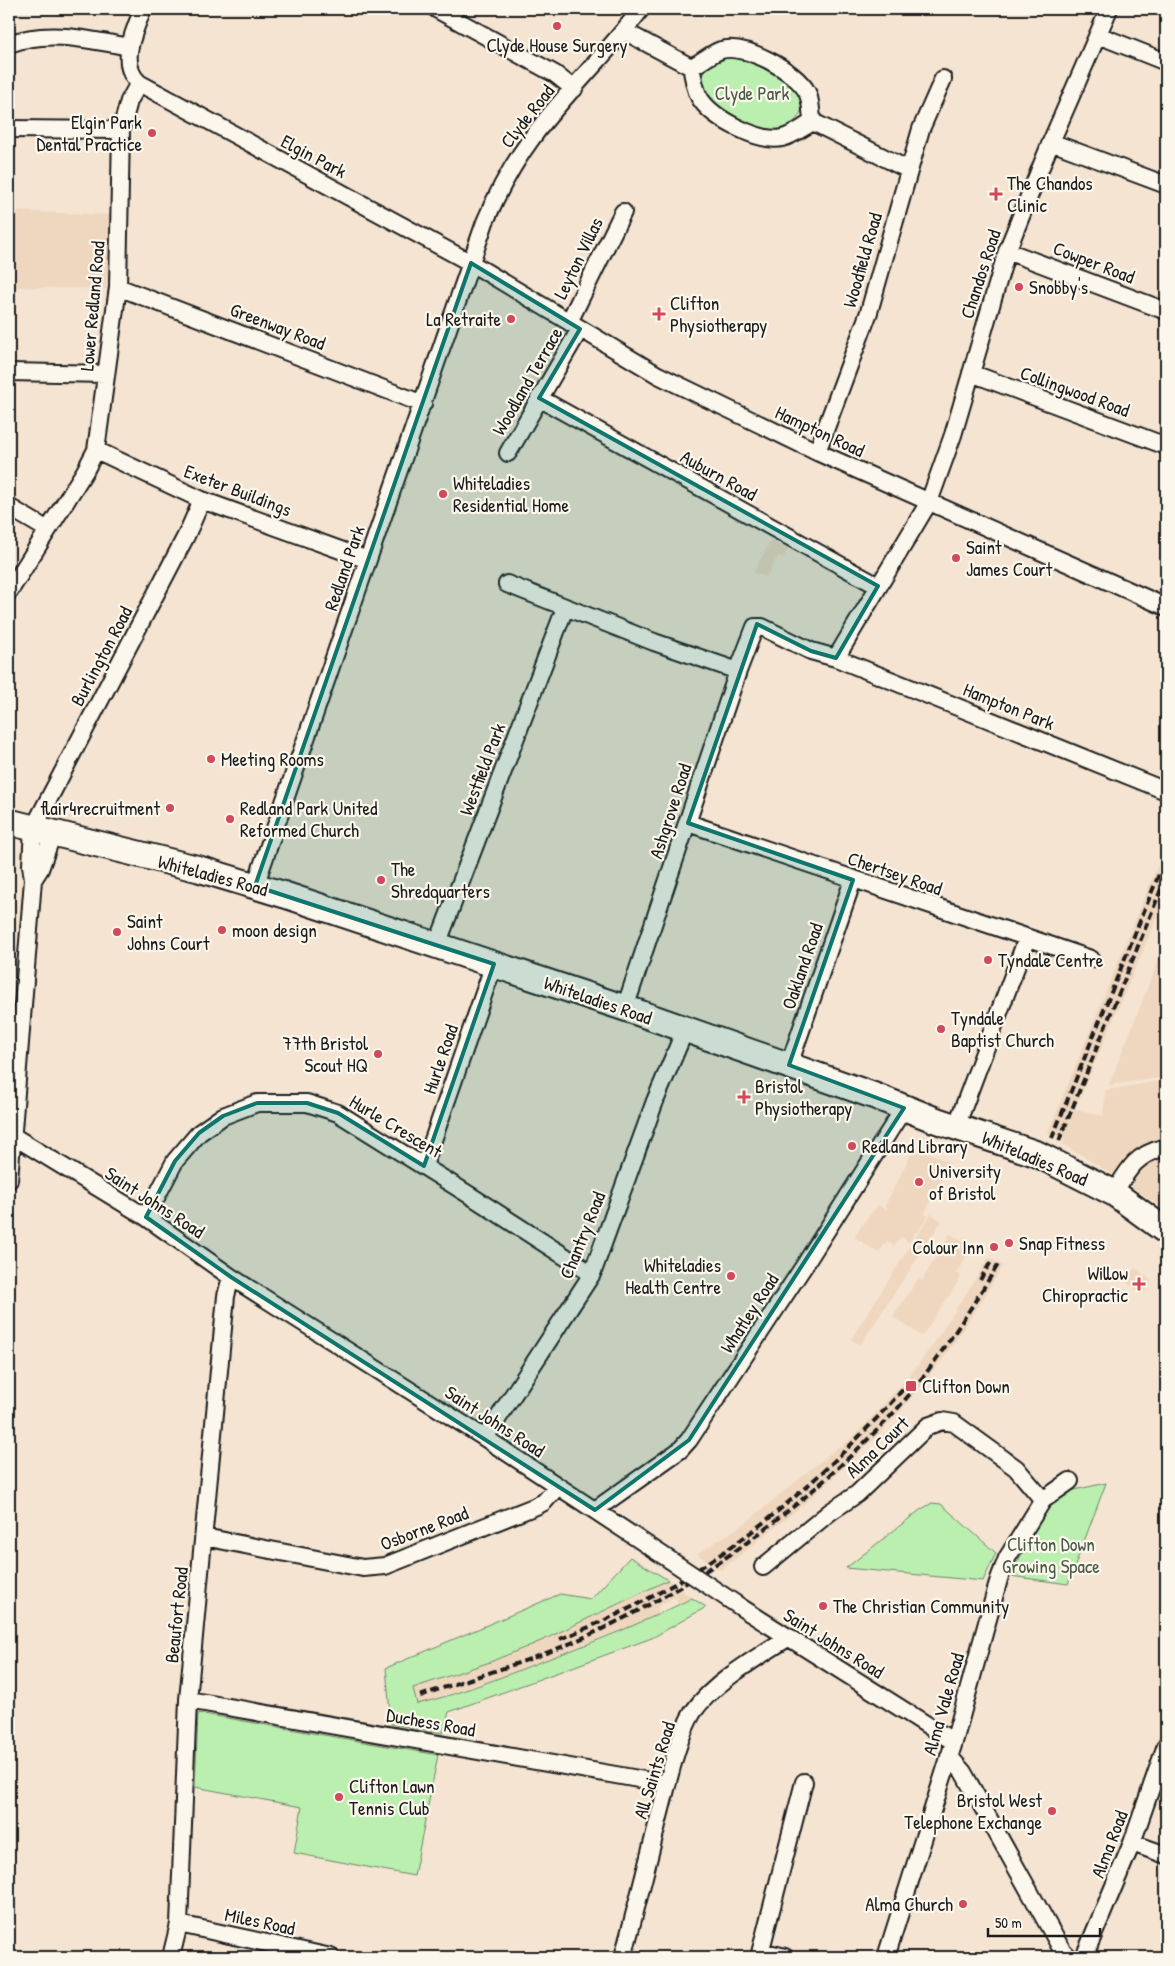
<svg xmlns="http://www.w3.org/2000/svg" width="1175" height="1966" font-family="'Patrick Hand',sans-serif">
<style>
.built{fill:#efd6be}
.green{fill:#baefb0;stroke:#6b8666}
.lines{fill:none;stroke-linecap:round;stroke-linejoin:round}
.street-casing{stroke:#1c1c1c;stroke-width:20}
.primary-casing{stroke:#1c1c1c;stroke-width:29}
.street{stroke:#fbf7ec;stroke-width:16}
.primary{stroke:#fbf7ec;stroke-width:25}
.rail{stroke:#1c1c1c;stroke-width:4;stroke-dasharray:8 4;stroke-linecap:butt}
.street-bridge-casing{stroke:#1c1c1c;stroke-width:20;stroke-linecap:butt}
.street-bridge{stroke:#fbf7ec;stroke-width:16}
.marked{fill:#0f766e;fill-opacity:0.2;stroke:#0f766e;stroke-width:4;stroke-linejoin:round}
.poi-dot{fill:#d1495b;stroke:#fbf7ec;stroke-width:2}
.labels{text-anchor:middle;stroke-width:4.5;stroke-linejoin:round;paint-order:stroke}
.poi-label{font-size:19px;fill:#1c1c1c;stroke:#fbf7ec;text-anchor:start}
.park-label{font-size:19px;fill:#4b5b48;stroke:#fbf7ec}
.street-label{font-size:19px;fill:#1c1c1c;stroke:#fbf7ec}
</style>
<rect width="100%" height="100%" fill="#f4e4d1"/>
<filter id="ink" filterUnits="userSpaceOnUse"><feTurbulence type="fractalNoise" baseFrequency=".02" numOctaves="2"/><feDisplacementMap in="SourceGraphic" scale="10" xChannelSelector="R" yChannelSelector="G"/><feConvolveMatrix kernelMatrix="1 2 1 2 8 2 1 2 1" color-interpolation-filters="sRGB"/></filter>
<g filter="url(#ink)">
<path class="built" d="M 9,211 L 110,215 L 107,289 L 9,287 Z
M 771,540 L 788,549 L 783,558 L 778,556 L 766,577 L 754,572 Z
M 1166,845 L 1166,897 L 1081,1095 L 1073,1109 L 1103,1116 L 1106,1090 L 1161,1081 L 1163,1108 L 1166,1108 L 1166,1211 L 1129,1184 L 1063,1144 L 1064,1139 L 1048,1133 Z
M 1166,940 L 1166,1077 L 1109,1085 L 1137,1015 Z
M 915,1146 L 950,1163 L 924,1214 L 928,1216 L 917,1233 L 915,1232 L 909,1242 L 901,1237 L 894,1246 L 887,1241 L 878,1253 L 855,1237 L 862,1224 L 864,1225 L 865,1221 L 878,1205 L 886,1210 L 888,1208 L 885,1206 Z
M 931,1214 L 942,1221 L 860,1345 L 851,1339 Z
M 950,1234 L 972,1246 L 956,1273 L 961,1277 L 922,1336 L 893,1317 L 918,1279 L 922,1281 Z
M 989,1258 L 1003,1265 L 980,1304 L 945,1356 L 900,1411 L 878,1435 L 803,1505 L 721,1570 L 697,1554 L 748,1521 L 838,1447 L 841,1448 L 866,1424 L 911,1374 L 932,1346 Z
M 1135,1268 L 1152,1281 L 1142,1294 L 1125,1281 Z
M 668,1580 L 692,1598 L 679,1604 L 675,1597 L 657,1607 L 661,1614 L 490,1681 L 417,1704 L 413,1688 L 490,1662 L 541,1641 Z"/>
<path class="green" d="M 733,55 C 756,62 783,71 798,92 C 813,111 788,133 769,130 C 753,128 719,113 708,100 C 699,88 700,67 714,60 C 719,57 727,57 733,55 Z
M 1106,1483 L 1068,1584 L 1010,1576 L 1045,1510 L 1065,1492 Z
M 932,1503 L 941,1504 L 996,1553 L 983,1581 L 846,1568 L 920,1510 Z
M 630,1557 L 668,1580 L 541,1641 L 490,1662 L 413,1688 L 417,1704 C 459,1694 500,1678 540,1662 C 592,1643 643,1623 692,1598 L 706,1607 L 652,1638 L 449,1712 L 443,1733 L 391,1724 L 386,1668 L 560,1594 L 591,1599 Z
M 198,1713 L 438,1755 L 414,1876 L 294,1853 L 302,1807 L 195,1787 Z"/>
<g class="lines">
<defs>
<path id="street" d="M 143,9 C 134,31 118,64 139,83 L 471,263 L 658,375 L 817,452 L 1166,607
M 436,9 L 555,74 L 574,89
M 624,31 L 691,67 C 694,78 694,90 701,100 C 714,119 760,143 782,138 C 794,135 803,127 813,122
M 1098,35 L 1166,62
M 9,44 C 48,29 90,40 130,47
M 691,67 C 702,62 710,54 721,50 C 745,43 796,71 807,92 C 812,102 810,112 813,122 L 909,170
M 9,129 L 121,130
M 1051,142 L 1166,185
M 1007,251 L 1166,311
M 118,287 L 423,404
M 569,322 L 623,212
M 9,372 L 106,374
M 971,373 L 1166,446
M 539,398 L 878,586
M 96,450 L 202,500 L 368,560
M 817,452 L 869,312 L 921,129 L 943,79
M 508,453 L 580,329
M 9,507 L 48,530
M 507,584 L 654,642 L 738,671
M 9,592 L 85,471 L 96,450 L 118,287 L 121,130 L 129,101 L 139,83
M 836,658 L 929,502 L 953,435 L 1007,251 L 1051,142 L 1109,9
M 688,823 L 1091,959
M 33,880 L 40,869 L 53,833
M 255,886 L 485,222 C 498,191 514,162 534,135 C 567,91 608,53 641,9
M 437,945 L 565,608
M 625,1008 L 738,671 L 755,627 L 762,627 L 811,651 L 836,658 L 1166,791
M 789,1065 L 853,880
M 956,1127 L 1027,938
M 13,1136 L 146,1217 L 231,1277 L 485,1438 L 670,1560
M 424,1166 L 494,964
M 9,1180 L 33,880 L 31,865 L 33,829 L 186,536 L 202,500
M 1114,1193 C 1128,1170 1135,1155 1163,1148
M 146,1217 L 175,1161 L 199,1133 L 223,1116 L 257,1103 L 307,1103 L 338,1113 L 471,1196 L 592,1274
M 485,1438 L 592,1274 L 655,1101 L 685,1030
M 595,1510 L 680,1450 L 689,1440 L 804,1266 L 904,1108
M 204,1537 L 363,1568 L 385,1566 L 536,1506 L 544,1502 L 558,1486
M 763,1567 L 830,1512 L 857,1494 L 928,1426 L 942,1421 L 954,1423 L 1016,1468 L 1043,1500
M 742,1608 L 954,1742
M 188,1700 L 667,1784
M 949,1756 L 963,1772 L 1062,1950 L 1069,1957
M 1132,1843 L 1166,1855
M 179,1924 L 331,1957
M 761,1951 L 785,1957
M 171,1957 L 179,1924 L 188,1700 L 226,1296 L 231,1277
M 623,1957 C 636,1909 648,1861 660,1813 C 668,1783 677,1738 693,1712 C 714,1682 758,1657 789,1637
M 759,1957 L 804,1782
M 886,1957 L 954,1742 L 999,1579 L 1007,1558 L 1043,1500 L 1070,1481
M 1084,1957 L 1132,1843 L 1166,1745"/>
<path id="primary" d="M 9,822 L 199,869 L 285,895 L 625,1008 L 875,1096 L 938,1121 L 1037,1154 L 1114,1193 L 1166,1231"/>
</defs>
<use href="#street" class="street-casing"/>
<use href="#primary" class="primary-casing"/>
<use href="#street" class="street"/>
<use href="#primary" class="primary"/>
<path class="rail" d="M 1052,1138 L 1166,857
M 1059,1141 L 1166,877
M 980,1280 L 992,1260
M 560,1639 C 585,1629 611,1618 636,1605 C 742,1551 835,1468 912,1379
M 420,1696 C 475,1676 533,1661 587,1636 C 681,1593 766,1535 842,1464 C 861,1446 880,1428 898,1408 C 936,1364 968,1313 999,1263"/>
<defs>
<path id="street-bridge" d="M 670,1560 L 742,1608"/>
</defs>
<use href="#street-bridge" class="street-bridge-casing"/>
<use href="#street-bridge" class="street-bridge"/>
</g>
</g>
<path class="marked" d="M 471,263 L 580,329 L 539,398 L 878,586 L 836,658 L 811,651 L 757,624 L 688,823 L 853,880 L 789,1065 L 904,1108 L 689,1440 L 595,1510 L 231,1277 L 146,1217 L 175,1161 L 199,1133 L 223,1116 L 257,1103 L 307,1103 L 338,1113 L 424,1166 L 494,964 L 255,886 Z"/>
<g class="poi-dot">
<circle cx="557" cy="26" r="5"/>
<circle cx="152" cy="133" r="5"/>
<path d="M993.5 186.5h5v5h5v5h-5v5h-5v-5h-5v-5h5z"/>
<circle cx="1019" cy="287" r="5"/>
<path d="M656.5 306.5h5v5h5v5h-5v5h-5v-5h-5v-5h5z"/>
<circle cx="511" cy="319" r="5"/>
<circle cx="443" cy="494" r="5"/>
<circle cx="956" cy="558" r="5"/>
<circle cx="211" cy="759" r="5"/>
<circle cx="170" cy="808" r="5"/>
<circle cx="230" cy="819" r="5"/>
<circle cx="381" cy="880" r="5"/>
<circle cx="222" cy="930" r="5"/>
<circle cx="117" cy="932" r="5"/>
<circle cx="988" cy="960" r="5"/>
<circle cx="941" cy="1029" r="5"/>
<circle cx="378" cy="1054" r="5"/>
<path d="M741.5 1089.5h5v5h5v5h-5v5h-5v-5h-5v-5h5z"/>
<circle cx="852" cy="1146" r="5"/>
<circle cx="919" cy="1182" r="5"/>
<circle cx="1009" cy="1243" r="5"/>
<circle cx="994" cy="1247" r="5"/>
<circle cx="731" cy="1276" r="5"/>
<path d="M1136.5 1276.5h5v5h5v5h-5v5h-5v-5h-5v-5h5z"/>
<rect x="905" y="1380" width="12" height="12" rx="2.5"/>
<circle cx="823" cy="1606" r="5"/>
<circle cx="339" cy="1797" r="5"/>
<circle cx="1052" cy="1811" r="5"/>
<circle cx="963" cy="1904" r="5"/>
</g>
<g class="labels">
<g class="poi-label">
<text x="557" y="52" text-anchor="middle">Clyde House Surgery</text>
<text x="142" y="129" text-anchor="end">Elgin Park<tspan x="142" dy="22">Dental Practice</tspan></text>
<text x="1007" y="190">The Chandos<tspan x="1007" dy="22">Clinic</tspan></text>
<text x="1029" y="294">Snobby's</text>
<text x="670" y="310">Clifton<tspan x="670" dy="22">Physiotherapy</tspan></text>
<text x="501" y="326" text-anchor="end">La Retraite</text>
<text x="453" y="490">Whiteladies<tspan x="453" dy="22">Residential Home</tspan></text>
<text x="966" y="554">Saint<tspan x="966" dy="22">James Court</tspan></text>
<text x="221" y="766">Meeting Rooms</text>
<text x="160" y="815" text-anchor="end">flair4recruitment</text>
<text x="240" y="815">Redland Park United<tspan x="240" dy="22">Reformed Church</tspan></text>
<text x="391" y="876">The<tspan x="391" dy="22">Shredquarters</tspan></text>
<text x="127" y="928">Saint<tspan x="127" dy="22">Johns Court</tspan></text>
<text x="232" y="937">moon design</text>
<text x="998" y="967">Tyndale Centre</text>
<text x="951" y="1025">Tyndale<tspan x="951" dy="22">Baptist Church</tspan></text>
<text x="368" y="1050" text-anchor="end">77th Bristol<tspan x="368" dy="22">Scout HQ</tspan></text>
<text x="755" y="1093">Bristol<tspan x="755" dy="22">Physiotherapy</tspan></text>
<text x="862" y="1153">Redland Library</text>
<text x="929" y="1178">University<tspan x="929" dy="22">of Bristol</tspan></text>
<text x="1019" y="1250">Snap Fitness</text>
<text x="984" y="1254" text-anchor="end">Colour Inn</text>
<text x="721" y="1272" text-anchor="end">Whiteladies<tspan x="721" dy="22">Health Centre</tspan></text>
<text x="1128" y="1280" text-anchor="end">Willow<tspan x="1128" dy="22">Chiropractic</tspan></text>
<text x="922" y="1393">Clifton Down</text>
<text x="833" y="1613">The Christian Community</text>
<text x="349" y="1793">Clifton Lawn<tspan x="349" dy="22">Tennis Club</tspan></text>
<text x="1042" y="1807" text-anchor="end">Bristol West<tspan x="1042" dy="22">Telephone Exchange</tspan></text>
<text x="953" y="1911" text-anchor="end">Alma Church</text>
</g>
<g class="park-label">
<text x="752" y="100">Clyde Park</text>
<text x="1051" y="1551">Clifton Down<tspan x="1051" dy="22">Growing Space</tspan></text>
</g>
<g class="street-label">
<text transform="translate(527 116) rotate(-52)" y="7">Clyde Road</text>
<text transform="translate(314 156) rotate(28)" y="7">Elgin Park</text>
<text transform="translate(578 258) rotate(-64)" y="7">Leyton Villas</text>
<text transform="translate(862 260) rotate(-74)" y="7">Woodfield Road</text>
<text transform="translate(1094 262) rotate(21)" y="7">Cowper Road</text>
<text transform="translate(980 274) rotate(-72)" y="7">Chandos Road</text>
<text transform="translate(92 306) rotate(-85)" y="7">Lower Redland Road</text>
<text transform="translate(278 326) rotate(21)" y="7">Greenway Road</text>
<text transform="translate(527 381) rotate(-60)" y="7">Woodland Terrace</text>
<text transform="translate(1075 391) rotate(20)" y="7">Collingwood Road</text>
<text transform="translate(820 431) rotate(25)" y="7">Hampton Road</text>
<text transform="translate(719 475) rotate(29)" y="7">Auburn Road</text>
<text transform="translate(238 490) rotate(21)" y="7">Exeter Buildings</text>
<text transform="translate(344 568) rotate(-71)" y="7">Redland Park</text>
<text transform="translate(101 656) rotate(-62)" y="7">Burlington Road</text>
<text transform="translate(1009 706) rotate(22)" y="7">Hampton Park</text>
<text transform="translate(482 769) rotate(-69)" y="7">Westfield Park</text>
<text transform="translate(670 811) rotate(-72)" y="7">Ashgrove Road</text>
<text transform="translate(895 873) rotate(19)" y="7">Chertsey Road</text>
<text transform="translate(213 875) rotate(15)" y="7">Whiteladies Road</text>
<text transform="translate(802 966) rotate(-71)" y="7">Oakland Road</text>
<text transform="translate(598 1000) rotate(19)" y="7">Whiteladies Road</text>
<text transform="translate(440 1059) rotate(-71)" y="7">Hurle Road</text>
<text transform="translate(396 1126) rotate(31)" y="7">Hurle Crescent</text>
<text transform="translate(1035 1158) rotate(23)" y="7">Whiteladies Road</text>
<text transform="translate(155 1202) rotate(33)" y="7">Saint Johns Road</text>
<text transform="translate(582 1235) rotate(-68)" y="7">Chantry Road</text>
<text transform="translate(749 1313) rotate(-57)" y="7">Whatley Road</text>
<text transform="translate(495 1421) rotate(33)" y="7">Saint Johns Road</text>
<text transform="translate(877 1447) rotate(-44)" y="7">Alma Court</text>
<text transform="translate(424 1528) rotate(-21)" y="7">Osborne Road</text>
<text transform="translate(176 1615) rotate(-84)" y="7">Beaufort Road</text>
<text transform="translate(834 1643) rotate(32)" y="7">Saint Johns Road</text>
<text transform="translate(943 1704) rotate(-74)" y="7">Alma Vale Road</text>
<text transform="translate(431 1722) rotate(10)" y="7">Duchess Road</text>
<text transform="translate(654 1770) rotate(-73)" y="7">All Saints Road</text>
<text transform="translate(1109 1844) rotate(-69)" y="7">Alma Road</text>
<text transform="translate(260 1921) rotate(12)" y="7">Miles Road</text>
</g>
</g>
<rect width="1175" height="1966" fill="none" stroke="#fbf7ec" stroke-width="30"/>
<rect x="15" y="15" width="1145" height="1936" fill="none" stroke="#1c1c1c" stroke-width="2" filter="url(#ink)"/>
<path d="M988 1928v8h112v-8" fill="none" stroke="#1c1c1c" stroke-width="2.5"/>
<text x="995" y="1928" font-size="15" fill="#1c1c1c" stroke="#fbf7ec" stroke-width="4" paint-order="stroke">50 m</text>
</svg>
